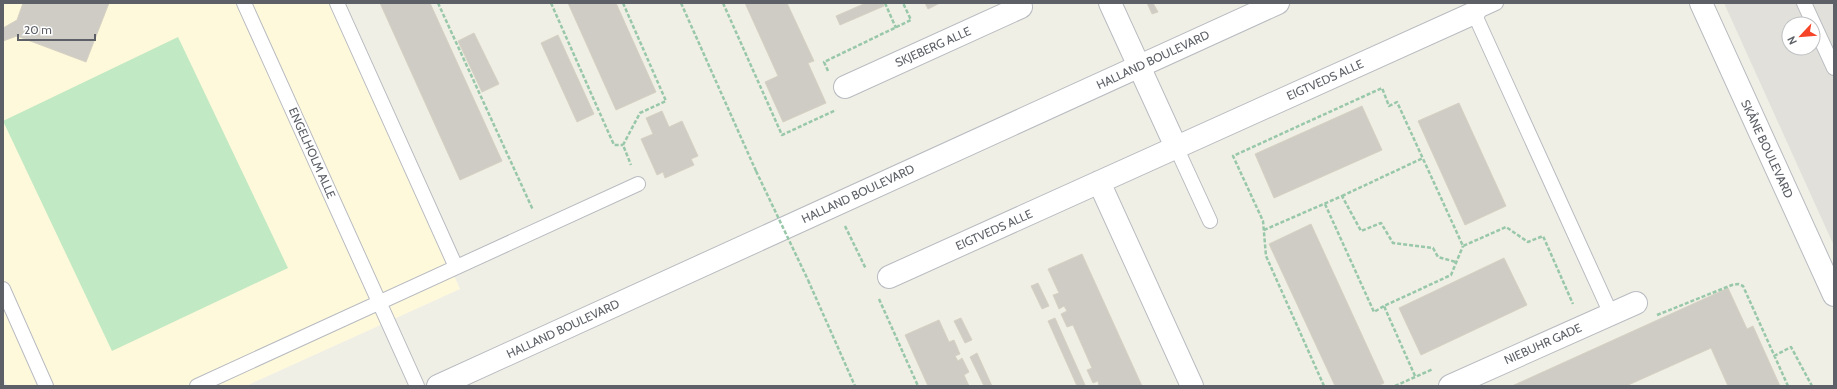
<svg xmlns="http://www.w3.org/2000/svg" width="1837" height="389" font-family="Cabin,sans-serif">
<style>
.commercial{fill:#fff9dc}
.industrial{fill:#e1e0da;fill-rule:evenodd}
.green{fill:#c1e9c3}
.building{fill:#ceccc4;stroke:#d6d1c3}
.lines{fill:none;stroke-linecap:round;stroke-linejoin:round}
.service-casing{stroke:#b8bbc0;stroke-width:16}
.minor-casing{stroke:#b8bbc0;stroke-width:24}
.tertiary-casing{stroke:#b8bbc0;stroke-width:24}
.path{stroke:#98c8a9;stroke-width:2.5;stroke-dasharray:4 2;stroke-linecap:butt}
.service{stroke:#fff;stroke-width:14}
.minor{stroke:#fff;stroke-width:22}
.tertiary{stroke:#fff;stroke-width:22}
.path-bridge{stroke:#98c8a9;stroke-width:2.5;stroke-dasharray:4 2;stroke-linecap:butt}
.labels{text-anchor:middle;stroke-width:4;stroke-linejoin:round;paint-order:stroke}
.street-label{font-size:12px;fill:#5d6167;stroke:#fff}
</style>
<rect width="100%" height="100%" fill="#f0efe6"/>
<path class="commercial" d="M 3,3 L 331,3 L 460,289 L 246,386 L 7,386 L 3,376 Z"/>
<path class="industrial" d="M 1724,3 L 1834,3 L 1834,246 ZM 1789,24 L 1813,24 L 1813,48 L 1789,48 Z"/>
<path class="green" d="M 178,37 L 288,268 L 112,351 L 3,121 Z"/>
<path class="building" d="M 23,3 L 109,3 L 86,62 L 17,36 L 3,41 L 3,28 L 17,20 Z
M 380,3 L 430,3 L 502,161 L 460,180 Z
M 568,3 L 616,3 L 656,92 L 616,110 Z
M 745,3 L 787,3 L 814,61 L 808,63 L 826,103 L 783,122 L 765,82 L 778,76 Z
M 866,3 L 883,3 L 884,6 L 840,25 L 836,16 Z
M 925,3 L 940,3 L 928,9 Z
M 1147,3 L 1153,3 L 1158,12 L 1152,14 Z
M 474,33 L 499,84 L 482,92 L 458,41 Z
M 558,35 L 594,114 L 577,122 L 541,43 Z
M 1459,103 L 1506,206 L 1465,225 L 1418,121 Z
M 1362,106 L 1382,150 L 1274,198 L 1255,154 Z
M 662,111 L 669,127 L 682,121 L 698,156 L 691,159 L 694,165 L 665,178 L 663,172 L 657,175 L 641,139 L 653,134 L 646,118 Z
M 1311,224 L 1384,383 L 1378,386 L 1335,386 L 1269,244 Z
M 1082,254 L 1142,386 L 1099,386 L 1098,381 L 1093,383 L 1087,370 L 1092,368 L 1073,325 L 1067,327 L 1061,314 L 1067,311 L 1064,306 L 1059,309 L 1053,295 L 1059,293 L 1048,269 Z
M 1504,258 L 1527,305 L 1421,355 L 1399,308 Z
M 1038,283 L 1049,306 L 1042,309 L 1031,286 Z
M 1728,288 L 1747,329 L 1753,326 L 1780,386 L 1728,386 L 1711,348 L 1626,386 L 1512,386 Z
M 961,318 L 972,340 L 965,343 L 954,321 Z
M 1055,318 L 1085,385 L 1083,386 L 1077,386 L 1048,321 Z
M 939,320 L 949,342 L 954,340 L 960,354 L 955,356 L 958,361 L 962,358 L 969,372 L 964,375 L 969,386 L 928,386 L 905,335 Z
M 977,353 L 992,386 L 984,386 L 970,357 Z"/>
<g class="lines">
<defs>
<path id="service" d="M 244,3 L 417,386
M 337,3 L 456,267
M 1496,3 L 1474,13 L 1611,314
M 1804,3 L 1834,68
M 1176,147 L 1210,221
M 3,289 L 46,386
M 197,386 L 638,184"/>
<path id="minor" d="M 1110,3 L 1176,147
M 1701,3 L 1834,295
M 845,87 L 1021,7
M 1099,182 L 1192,386
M 889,277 L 1474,13
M 1450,386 L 1636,303"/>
<path id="tertiary" d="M 438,386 L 1278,3"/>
</defs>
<use href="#service" class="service-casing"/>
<use href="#minor" class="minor-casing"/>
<use href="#tertiary" class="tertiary-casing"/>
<path class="path" d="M 438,3 L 533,210
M 551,3 L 614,145 L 623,145
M 623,3 L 666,101 L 640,113 L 623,145 L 631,165
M 681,3 L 756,171
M 723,3 L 782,135 L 836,110
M 885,3 L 896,28
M 828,71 L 824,62 L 911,20 L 903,3
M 1342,196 L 1423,158
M 1325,204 L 1374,312 L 1384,306
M 845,226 L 866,269
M 1264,230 L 1342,196 L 1361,231 L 1381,223 L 1393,243 L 1433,248 L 1438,257 L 1456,262
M 808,280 L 855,386
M 879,299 L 918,386
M 1657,315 L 1732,285 L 1738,284 L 1743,286 L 1788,386
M 1774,356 L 1791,347 L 1812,386
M 1415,376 L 1384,306 L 1451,275 L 1463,246
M 1324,386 L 1266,256 L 1263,221 L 1233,156 L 1382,88 L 1389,106 L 1397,102 L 1463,246 L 1506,227 L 1528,242 L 1543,236 L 1573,304
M 1395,386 L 1433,369"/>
<use href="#service" class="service"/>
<use href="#minor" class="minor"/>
<use href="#tertiary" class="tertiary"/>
<path class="path-bridge" d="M 756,171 L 808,280"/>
</g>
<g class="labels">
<g class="street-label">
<text transform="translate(933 47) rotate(-24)" y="4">SKJEBERG ALLE</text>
<text transform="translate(1153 60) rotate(-25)" y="4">HALLAND BOULEVARD</text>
<text transform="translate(1325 80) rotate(-24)" y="4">EIGTVEDS ALLE</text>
<text transform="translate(1767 149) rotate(65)" y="4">SKÅNE BOULEVARD</text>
<text transform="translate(312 153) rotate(66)" y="4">ENGELHOLM ALLE</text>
<text transform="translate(858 194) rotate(-25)" y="4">HALLAND BOULEVARD</text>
<text transform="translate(994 230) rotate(-24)" y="4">EIGTVEDS ALLE</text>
<text transform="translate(563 329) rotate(-25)" y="4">HALLAND BOULEVARD</text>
<text transform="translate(1543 344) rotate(-24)" y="4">NIEBUHR GADE</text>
</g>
</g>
<rect width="1837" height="389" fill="none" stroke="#5d6167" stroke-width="8"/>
<g transform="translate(1801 36) rotate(244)"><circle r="19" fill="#ffffff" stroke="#bec0c2"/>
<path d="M0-3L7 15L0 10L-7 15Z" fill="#f54427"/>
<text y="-6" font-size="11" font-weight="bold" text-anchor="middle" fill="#5d6167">N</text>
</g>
<path d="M18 34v6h77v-6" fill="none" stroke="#5d6167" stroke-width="2"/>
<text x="24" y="34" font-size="12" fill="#5d6167" stroke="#ffffff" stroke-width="3" paint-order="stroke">20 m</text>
</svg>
